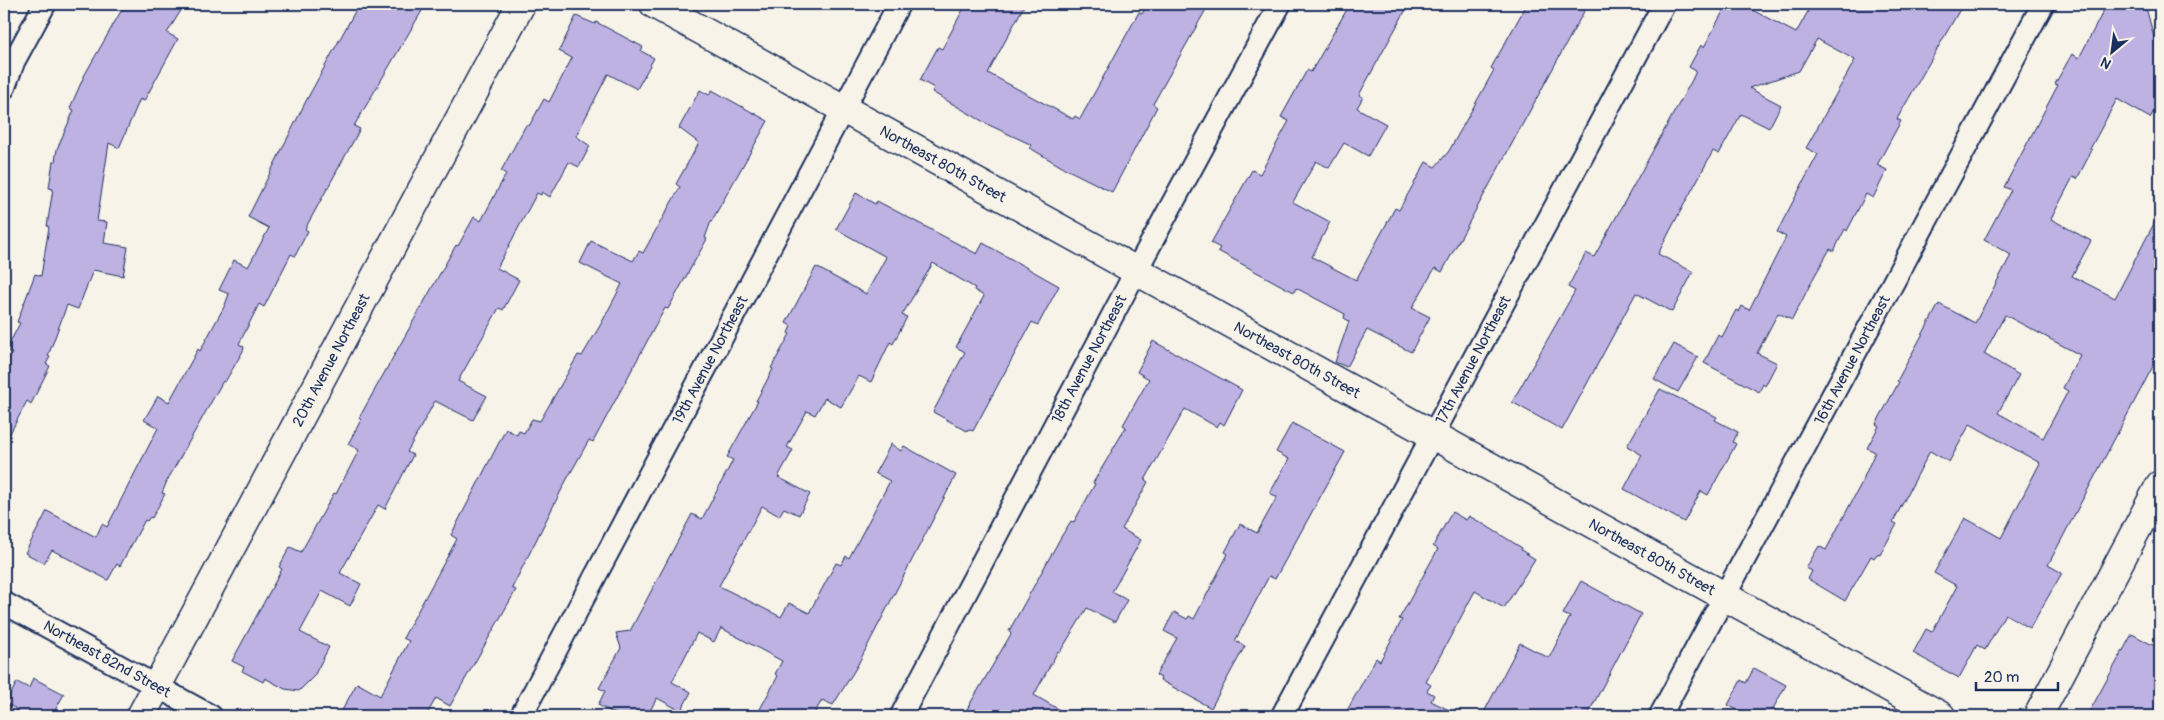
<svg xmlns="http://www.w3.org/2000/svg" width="2164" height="720" font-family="Pangolin,sans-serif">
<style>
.building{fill:#beb2e3;stroke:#1b2f5e;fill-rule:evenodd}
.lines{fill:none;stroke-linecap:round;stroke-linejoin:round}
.minor-casing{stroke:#1b2f5e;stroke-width:25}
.tertiary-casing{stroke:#1b2f5e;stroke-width:31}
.secondary-casing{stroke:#1b2f5e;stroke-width:31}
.minor{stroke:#f7f3e8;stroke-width:21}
.tertiary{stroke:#f7f3e8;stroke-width:28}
.secondary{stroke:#f7f3e8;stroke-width:28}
.labels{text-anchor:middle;stroke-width:4.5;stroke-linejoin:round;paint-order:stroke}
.street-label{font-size:15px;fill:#1b2f5e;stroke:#f7f3e8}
</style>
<rect width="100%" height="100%" fill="#f7f3e8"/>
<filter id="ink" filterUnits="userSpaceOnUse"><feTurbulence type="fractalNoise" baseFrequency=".02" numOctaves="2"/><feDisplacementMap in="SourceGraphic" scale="10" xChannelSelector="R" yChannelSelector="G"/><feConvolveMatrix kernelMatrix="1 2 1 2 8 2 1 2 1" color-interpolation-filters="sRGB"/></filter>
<g filter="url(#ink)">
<path class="building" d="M 125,4 L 185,4 L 167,33 L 178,39 L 144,101 L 140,99 L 119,148 L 109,143 L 97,221 L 107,222 L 104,243 L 128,247 L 123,276 L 93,270 L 78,309 L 67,305 L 48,356 L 50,357 L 46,364 L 50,366 L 31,404 L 27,401 L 4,445 L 4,370 L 12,353 L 6,350 L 20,323 L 17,322 L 35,274 L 41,276 L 49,227 L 47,226 L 53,189 L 49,188 L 53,161 L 55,162 L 57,149 L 74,110 L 70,108 L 84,76 Z
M 359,4 L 426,4 L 354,126 L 360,129 L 305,229 L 308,231 L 295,256 L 291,254 L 264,307 L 259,304 L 239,344 L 244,347 L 243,351 L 225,382 L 223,381 L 167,481 L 162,493 L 165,494 L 152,518 L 150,517 L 147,521 L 145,520 L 120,566 L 117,564 L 108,580 L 52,550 L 44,563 L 25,553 L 47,511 L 96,537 L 102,524 L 107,527 L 158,428 L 144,420 L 158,396 L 169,402 L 198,349 L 200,351 L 225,305 L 229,294 L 219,290 L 234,260 L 248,267 L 269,228 L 248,217 L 306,101 Z
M 966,4 L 1025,4 L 988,73 L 1073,119 L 1075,116 L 1080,119 L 1139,12 L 1142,14 L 1148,4 L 1209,4 L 1153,104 L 1157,107 L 1112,192 L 1062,167 L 1030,148 L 1032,145 L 989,125 L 932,92 L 934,88 L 920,80 L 938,47 L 942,49 Z
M 1350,4 L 1409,4 L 1359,95 L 1363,97 L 1357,108 L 1386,124 L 1368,156 L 1344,143 L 1329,168 L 1316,161 L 1293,202 L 1330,222 L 1312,257 L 1356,280 L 1395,208 L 1399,210 L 1426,162 L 1435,167 L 1449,151 L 1494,70 L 1491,68 L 1527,4 L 1588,4 L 1442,272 L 1435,268 L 1412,308 L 1430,317 L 1411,352 L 1367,330 L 1347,367 L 1335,362 L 1349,321 L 1344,318 L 1345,314 L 1296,288 L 1294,292 L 1284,287 L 1218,251 L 1220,248 L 1211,243 L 1252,170 L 1260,174 L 1289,121 L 1281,117 L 1307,70 L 1311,72 Z
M 1727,4 L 1741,4 L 1796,33 L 1812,4 L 1963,4 L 1897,119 L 1901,121 L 1877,165 L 1887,170 L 1873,198 L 1866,194 L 1847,231 L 1845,229 L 1834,251 L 1830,249 L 1814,277 L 1792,320 L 1778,313 L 1757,353 L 1777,363 L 1765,386 L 1763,384 L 1759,392 L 1704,363 L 1718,335 L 1722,337 L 1736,310 L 1739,312 L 1742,306 L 1749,310 L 1786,237 L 1777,232 L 1818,154 L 1806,148 L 1855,60 L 1817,39 L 1799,71 L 1749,88 L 1781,105 L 1769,128 L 1741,114 L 1719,154 L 1713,151 L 1673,225 L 1658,254 L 1693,272 L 1672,312 L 1636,293 L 1562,430 L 1512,402 L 1575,291 L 1568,287 L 1586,253 L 1594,257 L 1692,80 L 1696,71 L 1689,67 L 1701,45 L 1704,47 Z
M 2107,4 L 2145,4 L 2160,59 L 2160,100 L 2150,118 L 2117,99 L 2090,149 L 2092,150 L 2077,179 L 2073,177 L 2051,219 L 2091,241 L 2072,276 L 2115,298 L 2160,212 L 2160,353 L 2048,565 L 2062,573 L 2030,628 L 2005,614 L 1985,650 L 1977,645 L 1959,678 L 1913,653 L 1926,629 L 1932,632 L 1957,586 L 1934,573 L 1965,518 L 2001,538 L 2040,463 L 1970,424 L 1949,462 L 1930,451 L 1893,522 L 1897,524 L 1880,555 L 1877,554 L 1874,558 L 1871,556 L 1845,601 L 1808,579 L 1812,571 L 1806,568 L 1819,546 L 1826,550 L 1861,484 L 1875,452 L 1867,448 L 1879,426 L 1876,424 L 1899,382 L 1897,381 L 1939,304 L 1975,323 L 2011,255 L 1984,240 L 2011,190 L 2004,187 L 2058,85 L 2055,84 L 2072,54 L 2079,58 ZM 2005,315 L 2080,355 L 2063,388 L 2068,391 L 2043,438 L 1998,413 L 2019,375 L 1984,354 Z
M 576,16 L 595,24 L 596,22 L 643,47 L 641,51 L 654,58 L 637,89 L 608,74 L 576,136 L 590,146 L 579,167 L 569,162 L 550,197 L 542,192 L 541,195 L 537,193 L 497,268 L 519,280 L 503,310 L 499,308 L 458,381 L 487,396 L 473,420 L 435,401 L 407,452 L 413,455 L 385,509 L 378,505 L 340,573 L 361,584 L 350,606 L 322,591 L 300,632 L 329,647 L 314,676 L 299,691 L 285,689 L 265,678 L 263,682 L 242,671 L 244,667 L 232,661 L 282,569 L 279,567 L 290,547 L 301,552 L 334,493 L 336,494 L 359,450 L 348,444 L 361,420 L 359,418 L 456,245 L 458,246 L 474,217 L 481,221 L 506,174 L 501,171 L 526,125 L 529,126 L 544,99 L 549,102 L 572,58 L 559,51 Z
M 700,90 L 709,95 L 712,90 L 768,121 L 710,224 L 705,238 L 707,239 L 668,309 L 665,308 L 593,442 L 589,440 L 566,481 L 512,588 L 516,590 L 450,706 L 436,698 L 426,716 L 339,716 L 357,683 L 380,696 L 409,641 L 403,638 L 457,539 L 451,535 L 506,429 L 517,435 L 519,431 L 524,433 L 532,419 L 540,421 L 578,355 L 582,356 L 601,324 L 622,284 L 580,263 L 591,241 L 633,261 L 639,251 L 643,253 L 680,187 L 676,184 L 699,143 L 679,128 Z
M 856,193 L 875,204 L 877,201 L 977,254 L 983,243 L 1059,286 L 1038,325 L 1032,322 L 973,431 L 968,429 L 967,431 L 933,412 L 965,352 L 956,347 L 984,296 L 974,290 L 975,288 L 933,263 L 902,315 L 907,317 L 893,344 L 890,342 L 871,382 L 859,376 L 841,407 L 825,398 L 815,415 L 807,411 L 787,447 L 793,450 L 778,477 L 810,494 L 799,515 L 784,508 L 779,516 L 762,506 L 719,586 L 781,617 L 789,603 L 809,613 L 836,563 L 841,565 L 846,556 L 849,558 L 890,481 L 875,473 L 891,444 L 901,451 L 904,446 L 956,475 L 856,668 L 833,705 L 822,700 L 813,716 L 774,716 L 760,709 L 778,676 L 775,674 L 782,661 L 721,628 L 714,642 L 697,633 L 672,682 L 691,692 L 681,711 L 657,698 L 647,716 L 619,716 L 598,705 L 605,691 L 599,688 L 621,648 L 616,633 L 630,631 L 692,514 L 702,519 L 733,460 L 727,457 L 758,401 L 756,401 L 773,369 L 771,368 L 790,334 L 788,333 L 791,326 L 786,323 L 816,267 L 866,294 L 886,257 L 836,229 Z
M 1153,341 L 1242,390 L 1224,425 L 1220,422 L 1217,427 L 1185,409 L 1145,480 L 1148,482 L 1122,529 L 1141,540 L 1112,592 L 1127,600 L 1115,622 L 1087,608 L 1060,652 L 1058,651 L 1034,695 L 1070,716 L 979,716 L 967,709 L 1011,634 L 1009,631 L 1061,537 L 1071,521 L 1074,522 L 1095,484 L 1093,483 L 1126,427 L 1123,425 L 1149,379 L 1137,372 Z
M 1674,344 L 1698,357 L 1678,392 L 1654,379 Z
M 1660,389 L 1717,417 L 1715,420 L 1738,432 L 1733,442 L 1736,444 L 1708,495 L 1701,491 L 1684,522 L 1624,489 L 1642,455 L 1627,446 Z
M 1292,423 L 1345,452 L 1275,579 L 1269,576 L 1235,641 L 1245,646 L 1211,708 L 1160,680 L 1161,678 L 1156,675 L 1177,638 L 1164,631 L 1174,612 L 1187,619 L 1189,616 L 1194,619 L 1228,554 L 1225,552 L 1240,524 L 1257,533 L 1277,497 L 1270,493 L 1289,459 L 1276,452 Z
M 1452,512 L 1466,520 L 1469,516 L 1485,525 L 1522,548 L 1521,550 L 1535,559 L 1504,608 L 1475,591 L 1426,682 L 1431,685 L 1427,691 L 1434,695 L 1431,701 L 1461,716 L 1344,716 L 1376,658 L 1380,661 L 1402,620 L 1399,619 L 1438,549 L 1433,546 Z
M 1581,581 L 1641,614 L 1587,716 L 1482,716 L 1520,643 L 1549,658 L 1570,617 L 1563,614 Z
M 2132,634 L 2160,649 L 2160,701 L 2152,716 L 2087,716 Z
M 1754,668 L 1786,685 L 1769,716 L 1748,716 L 1728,705 L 1741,680 L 1746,683 Z
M 33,678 L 64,694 L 52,716 L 13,716 L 16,709 L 6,703 L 17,682 L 29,688 Z"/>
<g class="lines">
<defs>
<path id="minor" d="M 4,88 L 14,61 L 45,4
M 4,603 L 211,716
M 521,716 L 899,4
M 901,716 L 1136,271 L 1280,4
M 1282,716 L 1664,4
M 1660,716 L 2043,4"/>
<path id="tertiary" d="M 654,4 L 1941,716
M 141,716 L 521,4"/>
<path id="secondary" d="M 2038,716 L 2160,485"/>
</defs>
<use href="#minor" class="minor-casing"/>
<use href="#tertiary" class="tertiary-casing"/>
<use href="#secondary" class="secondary-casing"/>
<use href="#minor" class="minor"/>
<use href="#tertiary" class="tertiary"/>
<use href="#secondary" class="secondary"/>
</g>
</g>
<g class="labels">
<g class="street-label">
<text transform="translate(943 164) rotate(29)" y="5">Northeast 80th Street</text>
<text transform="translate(1089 359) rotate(-62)" y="5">18th Avenue Northeast</text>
<text transform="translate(331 360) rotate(-62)" y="5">20th Avenue Northeast</text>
<text transform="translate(710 360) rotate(-62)" y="5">19th Avenue Northeast</text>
<text transform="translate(1297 360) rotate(29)" y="5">Northeast 80th Street</text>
<text transform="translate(1473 360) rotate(-62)" y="5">17th Avenue Northeast</text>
<text transform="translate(1852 360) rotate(-62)" y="5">16th Avenue Northeast</text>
<text transform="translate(1652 557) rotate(29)" y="5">Northeast 80th Street</text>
<text transform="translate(107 659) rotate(29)" y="5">Northeast 82nd Street</text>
</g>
</g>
<rect width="2164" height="720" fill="none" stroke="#f7f3e8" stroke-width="20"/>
<rect x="10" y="10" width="2144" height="700" fill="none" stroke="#1b2f5e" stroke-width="2" filter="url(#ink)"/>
<g transform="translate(2112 52) rotate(209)" stroke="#f7f3e8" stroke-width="4" paint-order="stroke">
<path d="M0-4L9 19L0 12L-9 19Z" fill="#1b2f5e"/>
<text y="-8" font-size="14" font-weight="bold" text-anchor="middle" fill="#1b2f5e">N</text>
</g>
<path d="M1976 682v8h82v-8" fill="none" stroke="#1b2f5e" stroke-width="2.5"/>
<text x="1984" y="682" font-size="15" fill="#1b2f5e" stroke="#f7f3e8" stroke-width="4" paint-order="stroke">20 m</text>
</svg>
